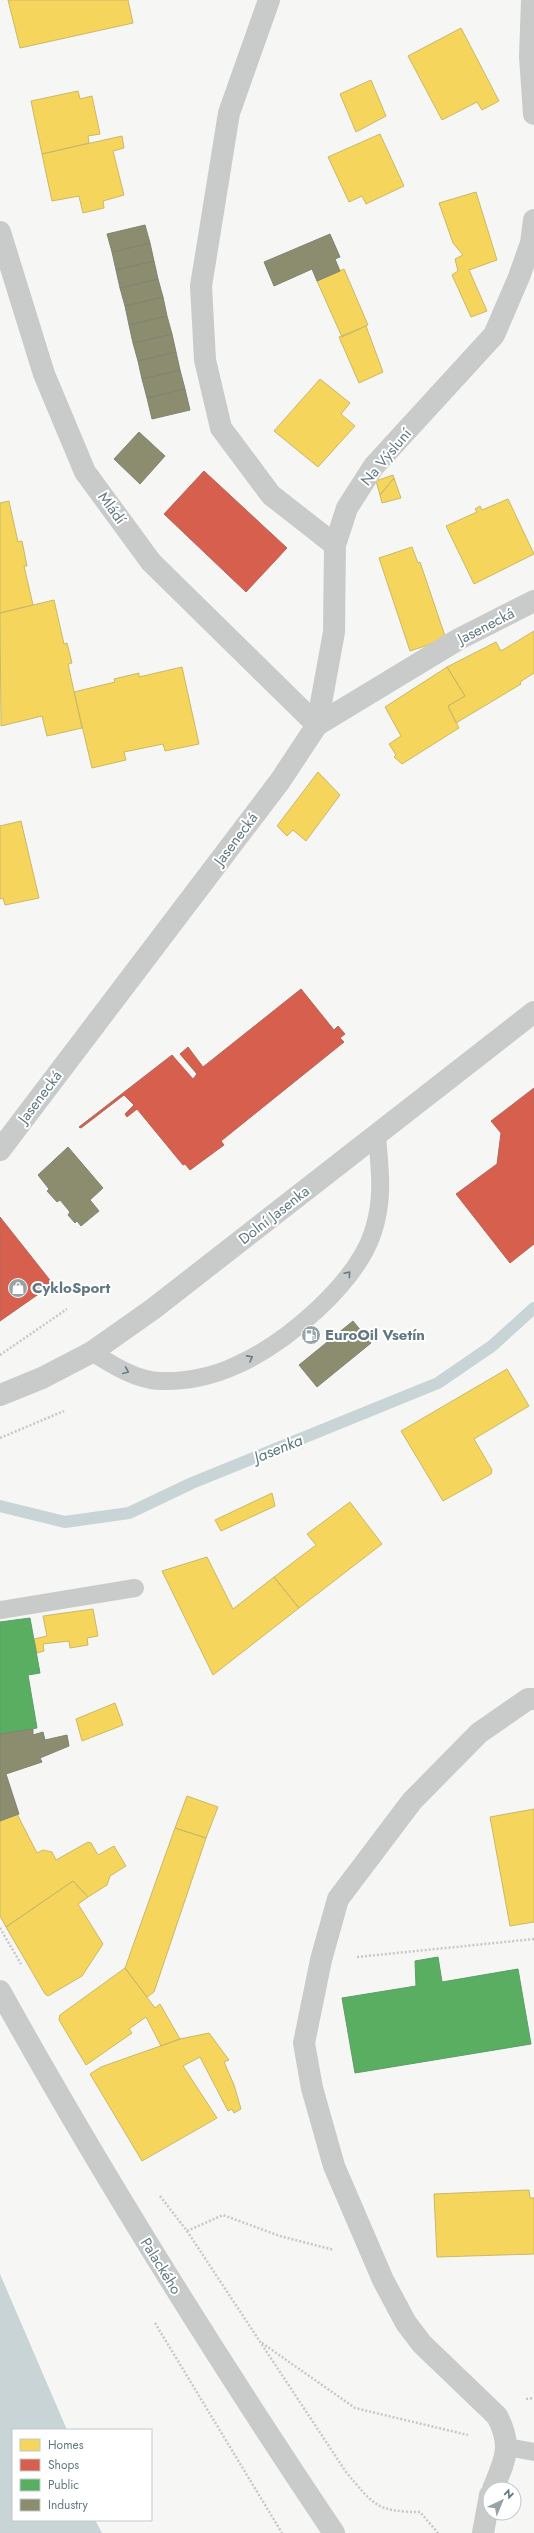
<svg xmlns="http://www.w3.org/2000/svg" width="534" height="2533" font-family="Jost,sans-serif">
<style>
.water{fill:#c8d4d6}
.homes{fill:#f6d55c;stroke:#c9b967}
.shops{fill:#d6604d;stroke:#b3675c}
.public{fill:#5aae61;stroke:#5c9e6a}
.industry{fill:#8c8c6e;stroke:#7f8673}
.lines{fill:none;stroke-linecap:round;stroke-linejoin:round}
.stream{stroke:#c8d4d6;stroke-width:12}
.path{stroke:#c7c8c9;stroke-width:2.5;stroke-dasharray:2 2;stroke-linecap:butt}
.service{stroke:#c9cbcb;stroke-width:18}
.minor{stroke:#c9cbcb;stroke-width:22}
.tertiary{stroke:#c9cbcb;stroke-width:22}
.oneway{stroke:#667c84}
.labels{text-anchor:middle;stroke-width:4;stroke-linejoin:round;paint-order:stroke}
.street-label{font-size:15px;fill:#617880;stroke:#fff}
.poi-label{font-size:15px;font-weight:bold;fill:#617880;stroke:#fff;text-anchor:start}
.water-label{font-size:16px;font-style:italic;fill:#5c787c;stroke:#fff}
</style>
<rect width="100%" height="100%" fill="#f6f6f5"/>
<path class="water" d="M 0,2274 L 67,2430 L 13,2430 L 13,2520 L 95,2520 L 102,2533 L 0,2533 Z"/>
<path class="homes" d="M 8,0 L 128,0 L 133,23 L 20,48 Z
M 461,28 L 499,101 L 482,110 L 477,102 L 442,120 L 408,56 Z
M 371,80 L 386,116 L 356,132 L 340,94 Z
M 78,91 L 80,99 L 92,96 L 100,134 L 88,136 L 89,143 L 42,154 L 31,101 Z
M 380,134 L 404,186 L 366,204 L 362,196 L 349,202 L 328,157 Z
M 122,136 L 124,148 L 113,151 L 124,195 L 103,201 L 104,208 L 83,213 L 79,196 L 52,201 L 42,154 Z
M 476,192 L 497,260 L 469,270 L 487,311 L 471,317 L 452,275 L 458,271 L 455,259 L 463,255 L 453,243 L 439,203 Z
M 344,269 L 368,325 L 342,337 L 317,281 Z
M 366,326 L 383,372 L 359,383 L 339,337 Z
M 320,379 L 350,403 L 341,414 L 355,426 L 318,467 L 274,431 Z
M 393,475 L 394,478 L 380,495 L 376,481 Z
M 394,478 L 401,498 L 382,503 L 380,495 Z
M 508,499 L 534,554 L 474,584 L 446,526 L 477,512 L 475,509 L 480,506 L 482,510 Z
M 9,501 L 18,542 L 22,541 L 27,566 L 24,566 L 33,605 L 0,613 L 0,503 Z
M 412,547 L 418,563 L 420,562 L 446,639 L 410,651 L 379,558 Z
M 54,600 L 64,644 L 67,643 L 72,663 L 68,664 L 82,728 L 47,736 L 42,716 L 1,726 L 0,613 Z
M 534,631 L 534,673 L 520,682 L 521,684 L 456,723 L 448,706 L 465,696 L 447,667 L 496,642 L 501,651 Z
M 182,667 L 199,744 L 165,751 L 163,744 L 124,752 L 126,760 L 92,768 L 74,692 L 115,682 L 114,679 L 139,673 L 139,677 Z
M 447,667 L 465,696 L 448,706 L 459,728 L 402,764 L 394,757 L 396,755 L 389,744 L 401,736 L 385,707 Z
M 318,772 L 340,795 L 306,841 L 293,830 L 287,836 L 277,826 Z
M 21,821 L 39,898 L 5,905 L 3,898 L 0,899 L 0,826 Z
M 507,1369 L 529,1406 L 474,1439 L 492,1470 L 491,1474 L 443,1501 L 401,1431 Z
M 272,1493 L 275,1506 L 221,1531 L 215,1520 Z
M 350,1502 L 382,1544 L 299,1608 L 274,1577 L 316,1545 L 307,1534 Z
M 207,1557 L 233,1609 L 274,1577 L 299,1608 L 213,1675 L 162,1571 Z
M 93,1609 L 98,1636 L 87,1638 L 88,1645 L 70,1648 L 69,1641 L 43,1644 L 44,1651 L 37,1653 L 34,1639 L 47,1636 L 43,1616 Z
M 115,1703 L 123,1725 L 82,1741 L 76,1719 Z
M 187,1796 L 218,1807 L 206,1838 L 175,1828 Z
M 534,1809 L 534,1922 L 510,1926 L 490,1817 Z
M 17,1814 L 37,1853 L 43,1850 L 52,1852 L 56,1860 L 88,1842 L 91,1843 L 98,1855 L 114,1846 L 126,1866 L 110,1876 L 107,1885 L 88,1897 L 73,1881 L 6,1927 L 0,1916 L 0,1821 Z
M 175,1828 L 206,1838 L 154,1992 L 147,1997 L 125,1968 Z
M 73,1881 L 88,1897 L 78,1904 L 103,1944 L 82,1976 L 48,1996 L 45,1994 L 6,1927 Z
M 125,1968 L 155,2008 L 160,2004 L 180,2039 L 161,2046 L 146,2017 L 129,2029 L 132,2033 L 86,2065 L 59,2020 L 60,2015 Z
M 209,2033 L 229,2060 L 224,2062 L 234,2085 L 241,2109 L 234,2113 L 232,2109 L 228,2111 L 200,2057 L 183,2066 L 217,2118 L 142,2161 L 90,2074 L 101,2067 L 180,2039 Z
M 529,2190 L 530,2198 L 534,2198 L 534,2254 L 437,2257 L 434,2194 Z"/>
<path class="shops" d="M 204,471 L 287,548 L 246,592 L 164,514 Z
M 301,989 L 334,1030 L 338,1026 L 345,1034 L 340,1038 L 344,1042 L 221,1141 L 224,1145 L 190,1170 L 185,1164 L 183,1165 L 137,1109 L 127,1117 L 125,1114 L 134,1105 L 124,1095 L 81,1128 L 79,1127 L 172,1055 L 193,1079 L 197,1074 L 180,1054 L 188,1047 L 203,1067 Z
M 534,1088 L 534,1244 L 510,1263 L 456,1194 L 497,1164 L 501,1133 L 491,1121 Z
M 0,1217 L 53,1284 L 0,1321 Z"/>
<path class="public" d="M 30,1618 L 40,1673 L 28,1675 L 37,1728 L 0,1734 L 0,1622 Z
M 438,1957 L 442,1982 L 518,1969 L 531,2044 L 355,2073 L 342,1998 L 416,1986 L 415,1961 Z"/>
<path class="industry" d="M 145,225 L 150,243 L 112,252 L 107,234 Z
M 330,234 L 340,257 L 335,259 L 340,271 L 317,281 L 312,269 L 274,286 L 264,262 Z
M 150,243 L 154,261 L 116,270 L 112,252 Z
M 154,261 L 158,279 L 120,288 L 116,270 Z
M 158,279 L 163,297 L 125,306 L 120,288 Z
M 163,297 L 167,316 L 129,325 L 125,306 Z
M 167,316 L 172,334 L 133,343 L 129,325 Z
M 172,334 L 176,352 L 138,361 L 133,343 Z
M 176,352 L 180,370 L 142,379 L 138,361 Z
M 180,370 L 185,389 L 147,398 L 142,379 Z
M 185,389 L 190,410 L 152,419 L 147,398 Z
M 139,432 L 165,456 L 140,484 L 114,459 Z
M 68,1147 L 103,1188 L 90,1200 L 99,1211 L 81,1226 L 77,1221 L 75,1223 L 68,1215 L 70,1212 L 60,1200 L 57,1202 L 47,1191 L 49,1189 L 38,1175 Z
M 353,1321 L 371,1343 L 317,1387 L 299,1365 Z
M 33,1729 L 33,1735 L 43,1732 L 45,1740 L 67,1735 L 69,1746 L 40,1758 L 42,1762 L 6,1774 L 19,1814 L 0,1821 L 0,1734 Z"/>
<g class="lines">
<path class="stream" d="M 0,1506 L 65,1522 L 129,1513 L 192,1483 L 438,1383 L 492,1346 L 534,1308"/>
<path class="path" d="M 0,1355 L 67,1309
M 0,1438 L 64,1411
M 0,1928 L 21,1964
M 357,1957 L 534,1939
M 160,2196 L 187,2231 L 346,2472 C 373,2504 376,2512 420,2512 L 438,2533
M 187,2231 L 223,2215 L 280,2236 L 334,2250
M 155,2323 L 282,2533
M 262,2343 L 355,2408 L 468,2435
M 526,2399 L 534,2398"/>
<path class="service" d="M 92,1352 C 111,1364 137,1381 161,1381 C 186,1382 214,1376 237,1365 C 286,1343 356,1284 373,1232 C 384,1198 380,1171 377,1137
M 0,1610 L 135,1588
M 507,2447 L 534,2452"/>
<path class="minor" d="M 269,0 L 229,113 L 201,286 L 205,360 L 221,428 L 271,495 L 335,545
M 532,0 L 530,57 L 534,114
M 0,232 L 44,374 L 85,472 L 151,562 L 317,725
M 317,725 L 334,632 L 335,545 L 347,508 L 374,466 L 494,335 L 519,277 L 531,243 L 534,220
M 0,1150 L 280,781 L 317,725 L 459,639 L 534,601
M 493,2489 C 505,2460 513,2446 497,2416 L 422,2344 L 406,2323 L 383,2280 L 334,2166 L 312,2088 L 304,2043 L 321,1960 L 338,1899 L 412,1801 L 479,1733 L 528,1699 L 534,1699
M 483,2533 L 490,2495"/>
<path class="tertiary" d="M 0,1395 L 42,1378 L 92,1352 L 153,1309 L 534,1012
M 0,1991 C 103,2177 216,2357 334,2533"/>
</g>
<defs><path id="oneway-chevron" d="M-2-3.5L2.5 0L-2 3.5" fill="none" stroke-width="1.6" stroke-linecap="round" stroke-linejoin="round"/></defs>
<g class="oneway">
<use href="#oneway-chevron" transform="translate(348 1274) rotate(-49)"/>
<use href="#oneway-chevron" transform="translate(250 1358) rotate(-28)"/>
<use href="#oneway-chevron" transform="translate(126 1371) rotate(23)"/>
</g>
<defs>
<symbol id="shop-disc" viewBox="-11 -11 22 22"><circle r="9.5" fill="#95a4a9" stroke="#fff"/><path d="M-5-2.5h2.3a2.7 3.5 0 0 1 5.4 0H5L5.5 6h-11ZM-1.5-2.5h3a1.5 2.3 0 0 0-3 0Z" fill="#fff"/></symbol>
<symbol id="fuel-disc" viewBox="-11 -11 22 22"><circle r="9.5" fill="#95a4a9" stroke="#fff"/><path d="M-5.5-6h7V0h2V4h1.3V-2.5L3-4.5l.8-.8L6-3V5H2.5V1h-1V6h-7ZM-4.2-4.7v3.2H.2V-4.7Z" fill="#fff"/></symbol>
</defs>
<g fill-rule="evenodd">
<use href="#shop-disc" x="7" y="1277" width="22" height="22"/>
<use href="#fuel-disc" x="300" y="1324" width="22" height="22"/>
</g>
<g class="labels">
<g class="street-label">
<text transform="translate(386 457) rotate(-50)" y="5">Na Výsluní</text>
<text transform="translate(112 508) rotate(54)" y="5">Mládí</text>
<text transform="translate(486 626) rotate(-27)" y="5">Jasenecká</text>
<text transform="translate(236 839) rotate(-53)" y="5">Jasenecká</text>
<text transform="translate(40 1097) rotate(-53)" y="5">Jasenecká</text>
<text transform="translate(274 1215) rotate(-38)" y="5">Dolní Jasenka</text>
<text transform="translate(161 2266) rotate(58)" y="5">Palackého</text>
</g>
<g class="poi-label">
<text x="32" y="1293">CykloSport</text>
<text x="325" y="1340">EuroOil Vsetín</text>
</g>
<g class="water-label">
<text transform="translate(278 1448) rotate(-22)" y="6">Jasenka</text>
</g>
</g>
<rect x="12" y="2429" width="140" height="92" fill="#ffffff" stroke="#c0c9cc"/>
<rect x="20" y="2439" width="20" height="12" fill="#f6d55c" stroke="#c0c9cc"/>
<text x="48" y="2449" font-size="12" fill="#617880">Homes</text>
<rect x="20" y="2459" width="20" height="12" fill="#d6604d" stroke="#c0c9cc"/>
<text x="48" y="2469" font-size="12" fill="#617880">Shops</text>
<rect x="20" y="2479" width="20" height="12" fill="#5aae61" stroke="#c0c9cc"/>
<text x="48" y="2489" font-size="12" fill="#617880">Public</text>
<rect x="20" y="2499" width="20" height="12" fill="#8c8c6e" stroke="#c0c9cc"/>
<text x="48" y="2509" font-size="12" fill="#617880">Industry</text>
<g transform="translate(502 2501) rotate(44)"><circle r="19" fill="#ffffff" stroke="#c0c9cc"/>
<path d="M0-3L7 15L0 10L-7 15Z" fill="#95a4a9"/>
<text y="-6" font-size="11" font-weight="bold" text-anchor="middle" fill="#617880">N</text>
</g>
</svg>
